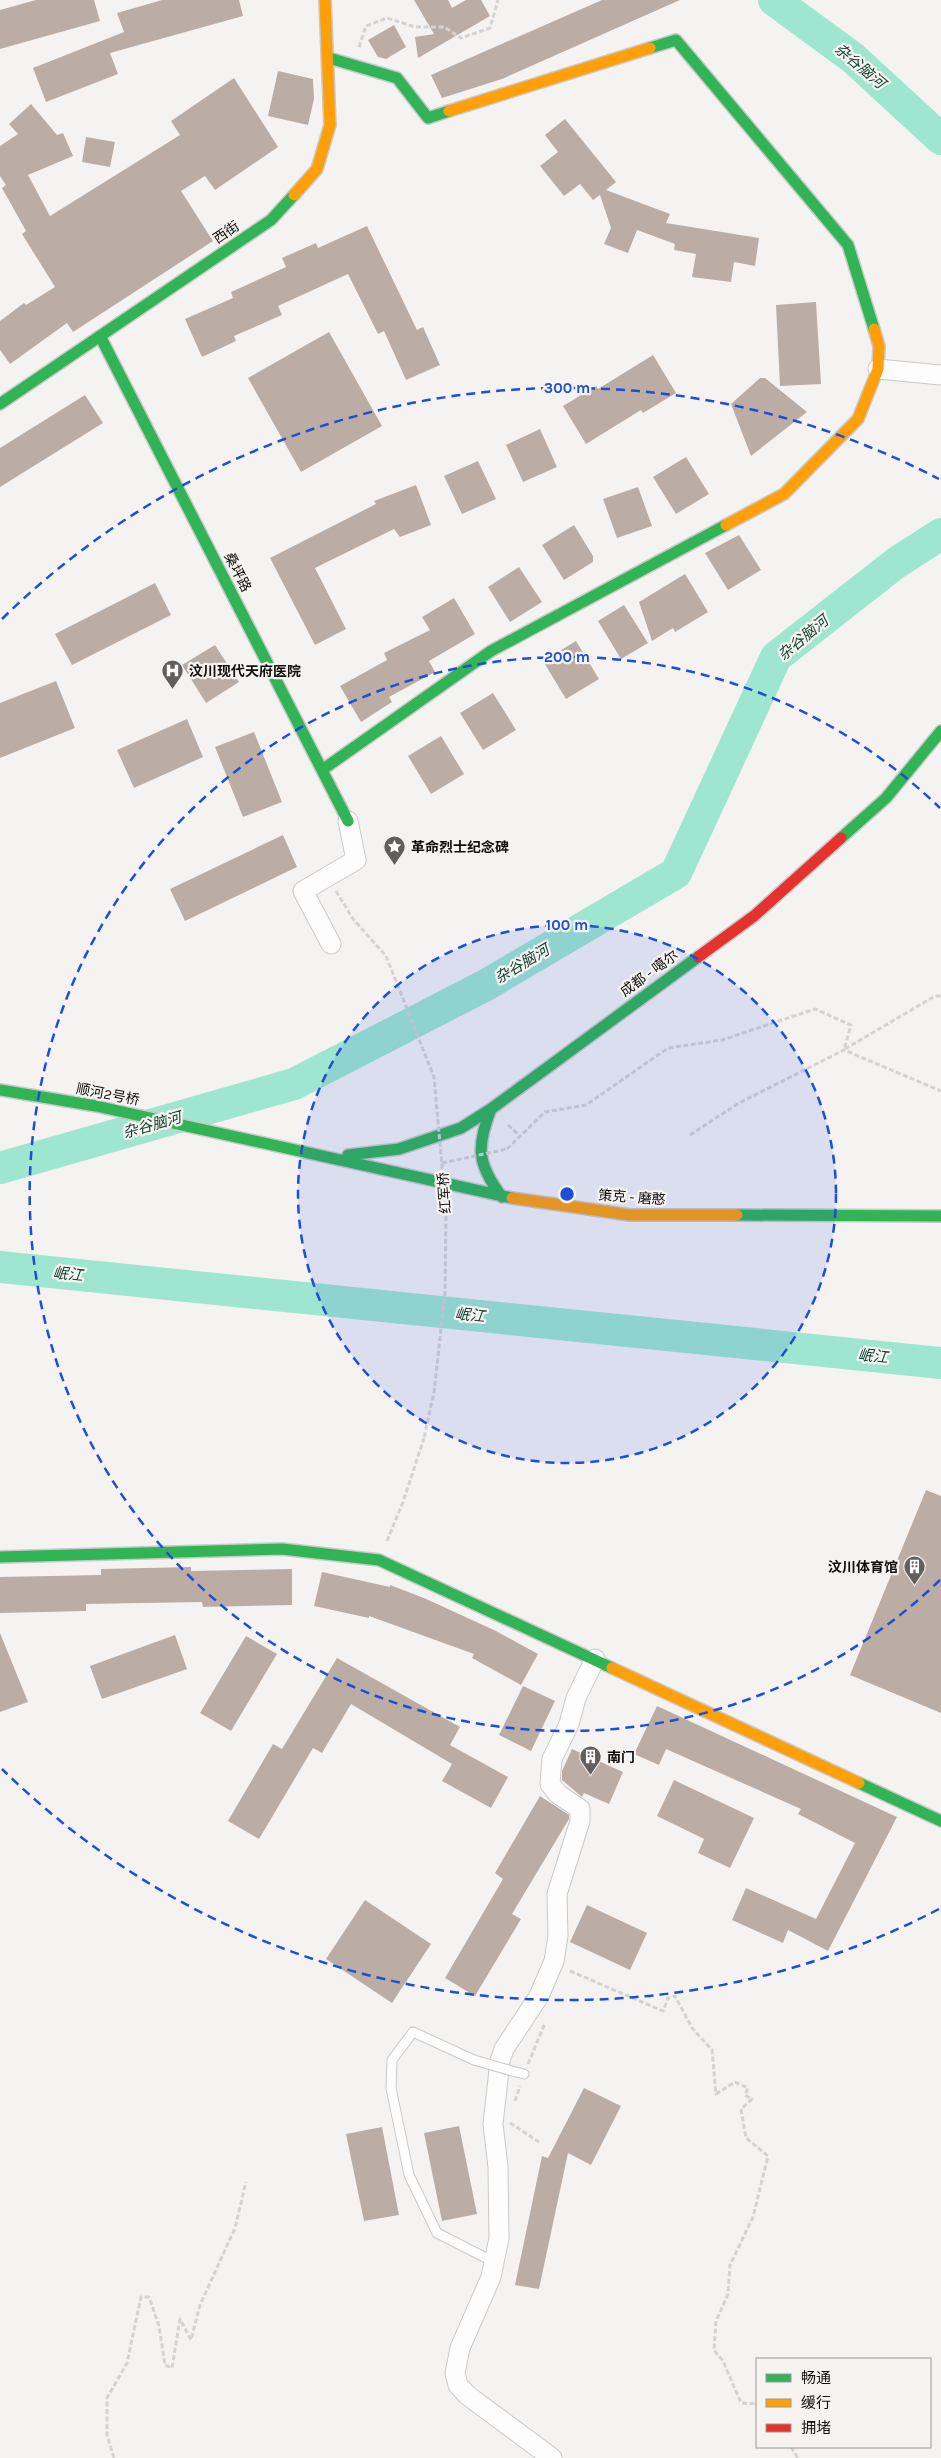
<svg xmlns="http://www.w3.org/2000/svg" width="941" height="2458" font-family="Karla,'Noto Sans SC',sans-serif">
<style>
.lines{fill:none;stroke-linecap:round;stroke-linejoin:round}
.river{stroke:#9fe6d0;stroke-width:32}
.building{fill:#bcada4}
.lane-casing{stroke:#cac9c8;stroke-width:11}
.street-casing{stroke:#cac9c8;stroke-width:21}
.fast-casing{stroke:#cac9c8;stroke-width:14}
.slow-casing{stroke:#cac9c8;stroke-width:14}
.jam-casing{stroke:#cac9c8;stroke-width:14}
.path{stroke:#d4d3d3;stroke-width:3;stroke-dasharray:5 2.5;stroke-linecap:butt}
.lane{stroke:#fefdfd;stroke-width:9}
.street{stroke:#fefdfd;stroke-width:19}
.fast{stroke:#30b455;stroke-width:11}
.slow{stroke:#ff9f0a;stroke-width:11}
.jam{stroke:#e5322d;stroke-width:11}
.lane-bridge-casing{stroke:#cac9c8;stroke-width:11;stroke-linecap:butt}
.path-bridge{stroke:#d4d3d3;stroke-width:3;stroke-dasharray:5 2.5;stroke-linecap:butt}
.lane-bridge{stroke:#fefdfd;stroke-width:9}
.ring{fill:none;stroke:#1d4ed8;stroke-width:2.5;stroke-dasharray:9 6}
.labels{text-anchor:middle;stroke-width:4.5;stroke-linejoin:round;paint-order:stroke}
.street-label{font-size:14px;fill:#100f0e;stroke:#f6f3f1}
.poi-label{font-size:14px;font-weight:bold;fill:#100f0e;stroke:#f6f3f1;text-anchor:start}
.water-label{font-size:15px;font-style:italic;fill:#134134;stroke:#f6f3f1}
.centre{fill:#1d4ed8;stroke:#f6f3f1;stroke-width:2.5}
.ring-label{font-size:15px;text-anchor:middle;font-weight:bold;fill:#1d4ed8;stroke:#f6f3f1;stroke-width:4.5;stroke-linejoin:round;paint-order:stroke}
</style>
<rect width="100%" height="100%" fill="#f5f3f2"/>
<g class="lines">
<path class="river" d="M 774,0 L 853,58 L 941,139
M 0,1168 L 294,1084 L 486,985 L 676,873 L 776,657 L 896,563 L 941,534
M 0,1267 L 941,1363"/>
</g>
<path class="building" d="M 36,0 L 94,0 L 100,21 L 0,49 L 0,10 Z
M 162,0 L 239,0 L 243,16 L 110,53 L 118,74 L 46,102 L 33,68 L 124,32 L 117,13 Z
M 414,0 L 448,0 L 452,8 L 466,0 L 481,0 L 490,16 L 418,58 L 415,37 L 434,34 Z
M 602,0 L 680,0 L 502,79 L 442,98 L 431,75 Z
M 394,25 L 406,47 L 386,59 L 378,57 L 368,40 Z
M 278,71 L 313,79 L 314,99 L 308,125 L 268,116 Z
M 234,78 L 278,147 L 215,190 L 205,176 L 181,191 L 213,241 L 73,332 L 67,323 L 10,364 L 0,350 L 0,321 L 24,303 L 26,305 L 55,287 L 22,234 L 26,231 L 2,188 L 6,185 L 0,176 L 0,146 L 18,134 L 9,124 L 31,104 L 57,135 L 63,133 L 73,156 L 28,175 L 50,216 L 180,135 L 171,121 Z
M 565,119 L 616,182 L 606,190 L 670,214 L 666,223 L 759,238 L 755,266 L 734,262 L 731,282 L 692,277 L 696,254 L 674,250 L 675,244 L 637,230 L 628,253 L 604,244 L 611,228 L 600,195 L 593,200 L 580,184 L 564,196 L 540,166 L 558,152 L 545,135 Z
M 86,137 L 115,142 L 110,167 L 82,162 Z
M 367,226 L 417,330 L 423,327 L 440,365 L 406,380 L 384,331 L 378,334 L 348,274 L 278,306 L 282,315 L 234,336 L 236,341 L 202,357 L 185,319 L 233,298 L 231,292 L 286,267 L 282,258 L 316,243 L 318,248 Z
M 816,302 L 821,384 L 780,386 L 776,305 Z
M 329,332 L 382,426 L 301,472 L 248,378 Z
M 653,355 L 676,393 L 643,413 L 641,410 L 586,444 L 563,406 L 596,386 L 598,389 Z
M 760,378 L 765,378 L 807,412 L 751,456 L 731,404 Z
M 85,395 L 103,423 L 0,487 L 0,448 Z
M 540,429 L 557,467 L 523,482 L 506,445 Z
M 686,457 L 709,494 L 676,514 L 653,477 Z
M 478,461 L 496,499 L 462,514 L 444,476 Z
M 416,485 L 431,525 L 400,537 L 394,529 L 315,568 L 346,629 L 315,645 L 270,558 L 376,504 L 374,501 Z
M 638,487 L 652,526 L 617,538 L 603,499 Z
M 574,525 L 593,556 L 593,562 L 564,580 L 542,545 Z
M 739,535 L 761,570 L 728,590 L 705,553 Z
M 519,567 L 542,602 L 510,622 L 488,587 Z
M 685,574 L 708,612 L 675,632 L 673,628 L 652,641 L 639,602 Z
M 155,583 L 171,615 L 72,665 L 55,634 Z
M 454,598 L 475,634 L 429,661 L 435,672 L 389,697 L 392,702 L 361,722 L 340,686 L 387,660 L 384,653 L 430,630 L 422,617 Z
M 624,605 L 648,643 L 621,659 L 598,621 Z
M 576,641 L 599,679 L 566,699 L 543,661 Z
M 215,645 L 239,682 L 206,703 L 182,665 Z
M 56,681 L 75,728 L 0,758 L 0,703 Z
M 493,693 L 516,730 L 483,750 L 460,713 Z
M 187,719 L 203,757 L 134,788 L 117,750 Z
M 254,732 L 282,802 L 243,817 L 215,747 Z
M 441,736 L 464,774 L 431,794 L 408,756 Z
M 283,835 L 297,867 L 185,921 L 170,889 Z
M 926,1490 L 941,1496 L 941,1713 L 850,1675 Z
M 191,1567 L 191,1571 L 292,1569 L 292,1605 L 203,1607 L 202,1602 L 86,1604 L 86,1611 L 0,1613 L 0,1577 L 101,1575 L 101,1569 Z
M 322,1572 L 390,1587 L 390,1585 L 424,1598 L 496,1631 L 538,1654 L 521,1685 L 472,1658 L 474,1654 L 369,1616 L 369,1618 L 314,1606 Z
M 0,1633 L 28,1702 L 0,1712 Z
M 175,1635 L 187,1669 L 102,1699 L 90,1666 Z
M 246,1636 L 277,1654 L 231,1731 L 200,1713 Z
M 337,1658 L 460,1727 L 450,1745 L 508,1777 L 491,1808 L 442,1781 L 452,1764 L 351,1704 L 322,1753 L 313,1748 L 259,1839 L 228,1821 L 273,1744 L 282,1749 Z
M 523,1686 L 555,1701 L 531,1751 L 499,1735 Z
M 657,1706 L 897,1817 L 828,1951 L 788,1930 L 783,1943 L 732,1920 L 746,1888 L 816,1919 L 855,1843 L 798,1814 L 801,1809 L 666,1749 L 659,1765 L 634,1754 Z
M 572,1749 L 623,1772 L 609,1804 L 584,1793 L 582,1797 L 562,1780 L 562,1771 Z
M 674,1780 L 754,1818 L 730,1868 L 698,1853 L 704,1839 L 657,1816 Z
M 540,1796 L 569,1815 L 569,1819 L 512,1914 L 521,1919 L 475,1996 L 445,1978 L 503,1879 L 495,1873 Z
M 365,1900 L 431,1944 L 392,2003 L 326,1959 Z
M 587,1905 L 647,1933 L 630,1970 L 570,1942 Z
M 584,2088 L 621,2106 L 591,2165 L 568,2153 L 539,2289 L 515,2285 L 542,2156 L 548,2158 Z
M 459,2126 L 477,2214 L 442,2221 L 424,2133 Z
M 382,2127 L 399,2215 L 364,2221 L 346,2134 Z"/>
<g class="lines">
<defs>
<path id="lane" d="M 474,2060 L 413,2032 L 392,2060 L 391,2088 L 409,2175 L 437,2233 L 494,2262
M 512,2071 L 524,2074"/>
<path id="street" d="M 878,369 L 941,375
M 331,944 L 303,891 L 356,860 L 348,821
M 552,2458 L 467,2395 L 458,2385 L 455,2373 L 460,2348 L 491,2277 L 499,2238 L 498,2167 L 493,2124 L 500,2061 L 504,2049 L 539,1996 L 554,1961 L 558,1936 L 557,1894 L 580,1821 L 580,1809 L 558,1794 L 550,1784 L 552,1759 L 569,1724 L 576,1698 L 595,1659"/>
<path id="fast" d="M 650,48 L 676,40 L 848,245 L 874,329
M 329,58 L 397,78 L 428,118 L 449,111
M 100,336 L 348,821
M 0,404 L 271,220 L 294,195
M 322,770 L 491,651 L 726,525
M 841,838 L 886,798 L 941,731
M 0,1090 L 96,1106 L 512,1198
M 491,1109 C 476,1147 477,1164 502,1197
M 348,1155 L 399,1149 L 461,1128 L 491,1109 L 698,957
M 737,1215 L 941,1216
M 0,1557 L 282,1549 L 379,1560 L 612,1668
M 859,1783 L 941,1821"/>
<path id="slow" d="M 449,111 L 650,48
M 294,195 L 317,169 L 330,125 L 325,0
M 726,525 L 784,494 L 858,419 L 878,369 L 879,346 L 874,329
M 512,1198 L 630,1215 L 737,1215
M 612,1668 L 859,1783"/>
<path id="jam" d="M 698,957 L 754,916 L 841,838"/>
</defs>
<use href="#lane" class="lane-casing"/>
<use href="#street" class="street-casing"/>
<use href="#fast" class="fast-casing"/>
<use href="#slow" class="slow-casing"/>
<use href="#jam" class="jam-casing"/>
<path class="path" d="M 359,47 L 366,26 L 387,18 L 415,27 L 444,27 L 461,38 L 490,28 L 498,0
M 336,891 L 353,919 L 386,956
M 845,1049 L 935,996 L 941,996
M 508,1125 L 520,1136
M 690,1135 L 739,1103 L 844,1050 L 941,1091
M 507,1149 L 545,1112 L 586,1105 L 668,1048 L 722,1040 L 815,1009 L 851,1025 L 844,1050
M 387,1541 L 403,1502 L 424,1438
M 570,1971 L 663,2011 L 668,1998 L 675,1996 L 692,2028 L 712,2050 L 716,2094 L 735,2082 L 748,2088 L 745,2095 L 752,2099 L 741,2109 L 746,2138 L 768,2156 L 753,2217 L 730,2265 L 728,2294 L 716,2321 L 714,2350 L 723,2361 L 741,2403 L 757,2404
M 528,2064 L 545,2023
M 515,2101 L 520,2086
M 510,2123 L 539,2142
M 791,2447 L 798,2458
M 114,2458 L 107,2435 L 107,2398 L 127,2363 L 141,2297 L 149,2297 L 159,2326 L 165,2365 L 172,2368 L 180,2319 L 191,2340 L 200,2305 L 235,2228 L 246,2182"/>
<use href="#lane" class="lane"/>
<use href="#street" class="street"/>
<use href="#fast" class="fast"/>
<use href="#slow" class="slow"/>
<use href="#jam" class="jam"/>
<defs>
<path id="lane-bridge" d="M 474,2060 L 512,2071"/>
</defs>
<use href="#lane-bridge" class="lane-bridge-casing"/>
<path class="path-bridge" d="M 386,956 L 434,1077 L 446,1210 L 445,1293 L 434,1392 L 424,1438
M 442,1163 L 507,1149"/>
<use href="#lane-bridge" class="lane-bridge"/>
</g>
<circle cx="567" cy="1194" r="269" fill="#1d4ed8" fill-opacity=".12"/>
<g class="ring">
<circle cx="567" cy="1194" r="269"/>
<path d="M940 1580A537 537 0 1 1 940 808"/>
<path d="M939 1909A806 806 0 0 1 2 1769M2 619A806 806 0 0 1 939 479"/>
</g>
<defs>
<symbol id="hospital-pin" viewBox="-11 -11 22 30"><path d="M0 17L-7.5 6A9.5 9.5 0 1 1 7.5 6Z" fill="#605f5e" stroke="#f6f3f1"/><path d="M-5-5h3v3.5h4V-5h3V5h-3V1.5h-4V5h-3Z" fill="#fff"/></symbol>
<symbol id="sight-pin" viewBox="-11 -11 22 30"><path d="M0 17L-7.5 6A9.5 9.5 0 1 1 7.5 6Z" fill="#605f5e" stroke="#f6f3f1"/><path d="M0-6L1.8-2.2L6-1.7L2.9 1.2L3.7 5.4L0 3.3L-3.7 5.4L-2.9 1.2L-6-1.7L-1.8-2.2Z" fill="#fff"/></symbol>
<symbol id="building-pin" viewBox="-11 -11 22 30"><path d="M0 17L-7.5 6A9.5 9.5 0 1 1 7.5 6Z" fill="#605f5e" stroke="#f6f3f1"/><path d="M-4-6H4V6H1V3H-1V6H-4ZM-2.5-4.3h1.7v1.8h-1.7ZM.8-4.3h1.7v1.8H.8ZM-2.5-1h1.7V.8h-1.7ZM.8-1h1.7V.8H.8Z" fill="#fff"/></symbol>
</defs>
<g fill-rule="evenodd">
<use href="#hospital-pin" x="160" y="658" width="25" height="34"/>
<use href="#sight-pin" x="382" y="834" width="25" height="34"/>
<use href="#building-pin" x="902" y="1554" width="25" height="34"/>
<use href="#building-pin" x="578" y="1744" width="25" height="34"/>
</g>
<g class="labels">
<g class="street-label">
<text transform="translate(226 232) rotate(-34)" y="5">西街</text>
<text transform="translate(238 572) rotate(63)" y="5">桑坪路</text>
<text transform="translate(649 973) rotate(-36)" y="5">成都 - 噶尔</text>
<text transform="translate(108 1094) rotate(11)" y="5">顺河2号桥</text>
<text transform="translate(444 1193) rotate(-94)" y="5">红军桥</text>
<text transform="translate(632 1197) rotate(4)" y="5">策克 - 磨憨</text>
</g>
<g class="poi-label">
<text x="189" y="676">汶川现代天府医院</text>
<text x="411" y="852">革命烈士纪念碑</text>
<text x="898" y="1572" text-anchor="end">汶川体育馆</text>
<text x="607" y="1762">南门</text>
</g>
<g class="water-label">
<text transform="translate(860 66) rotate(40)" y="5">杂谷脑河</text>
<text transform="translate(803 638) rotate(-40)" y="5">杂谷脑河</text>
<text transform="translate(522 964) rotate(-31)" y="5">杂谷脑河</text>
<text transform="translate(152 1125) rotate(-16)" y="5">杂谷脑河</text>
<text transform="translate(68 1274) rotate(6)" y="5">岷江</text>
<text transform="translate(470 1315) rotate(6)" y="5">岷江</text>
<text transform="translate(873 1356) rotate(6)" y="5">岷江</text>
</g>
</g>
<circle cx="567" cy="1194" r="8" class="centre"/>
<g class="ring-label">
<text x="567" y="393">300 m</text>
<text x="567" y="662">200 m</text>
<text x="567" y="930">100 m</text>
</g>
<rect x="756" y="2358" width="175" height="90" fill="#f6f3f1" stroke="#9a9896"/>
<rect x="766" y="2374" width="25" height="8" fill="#30b455" stroke="#9a9896"/>
<text x="801" y="2383" font-size="15" fill="#100f0e">畅通</text>
<rect x="766" y="2399" width="25" height="8" fill="#ff9f0a" stroke="#9a9896"/>
<text x="801" y="2408" font-size="15" fill="#100f0e">缓行</text>
<rect x="766" y="2424" width="25" height="8" fill="#e5322d" stroke="#9a9896"/>
<text x="801" y="2433" font-size="15" fill="#100f0e">拥堵</text>
</svg>
